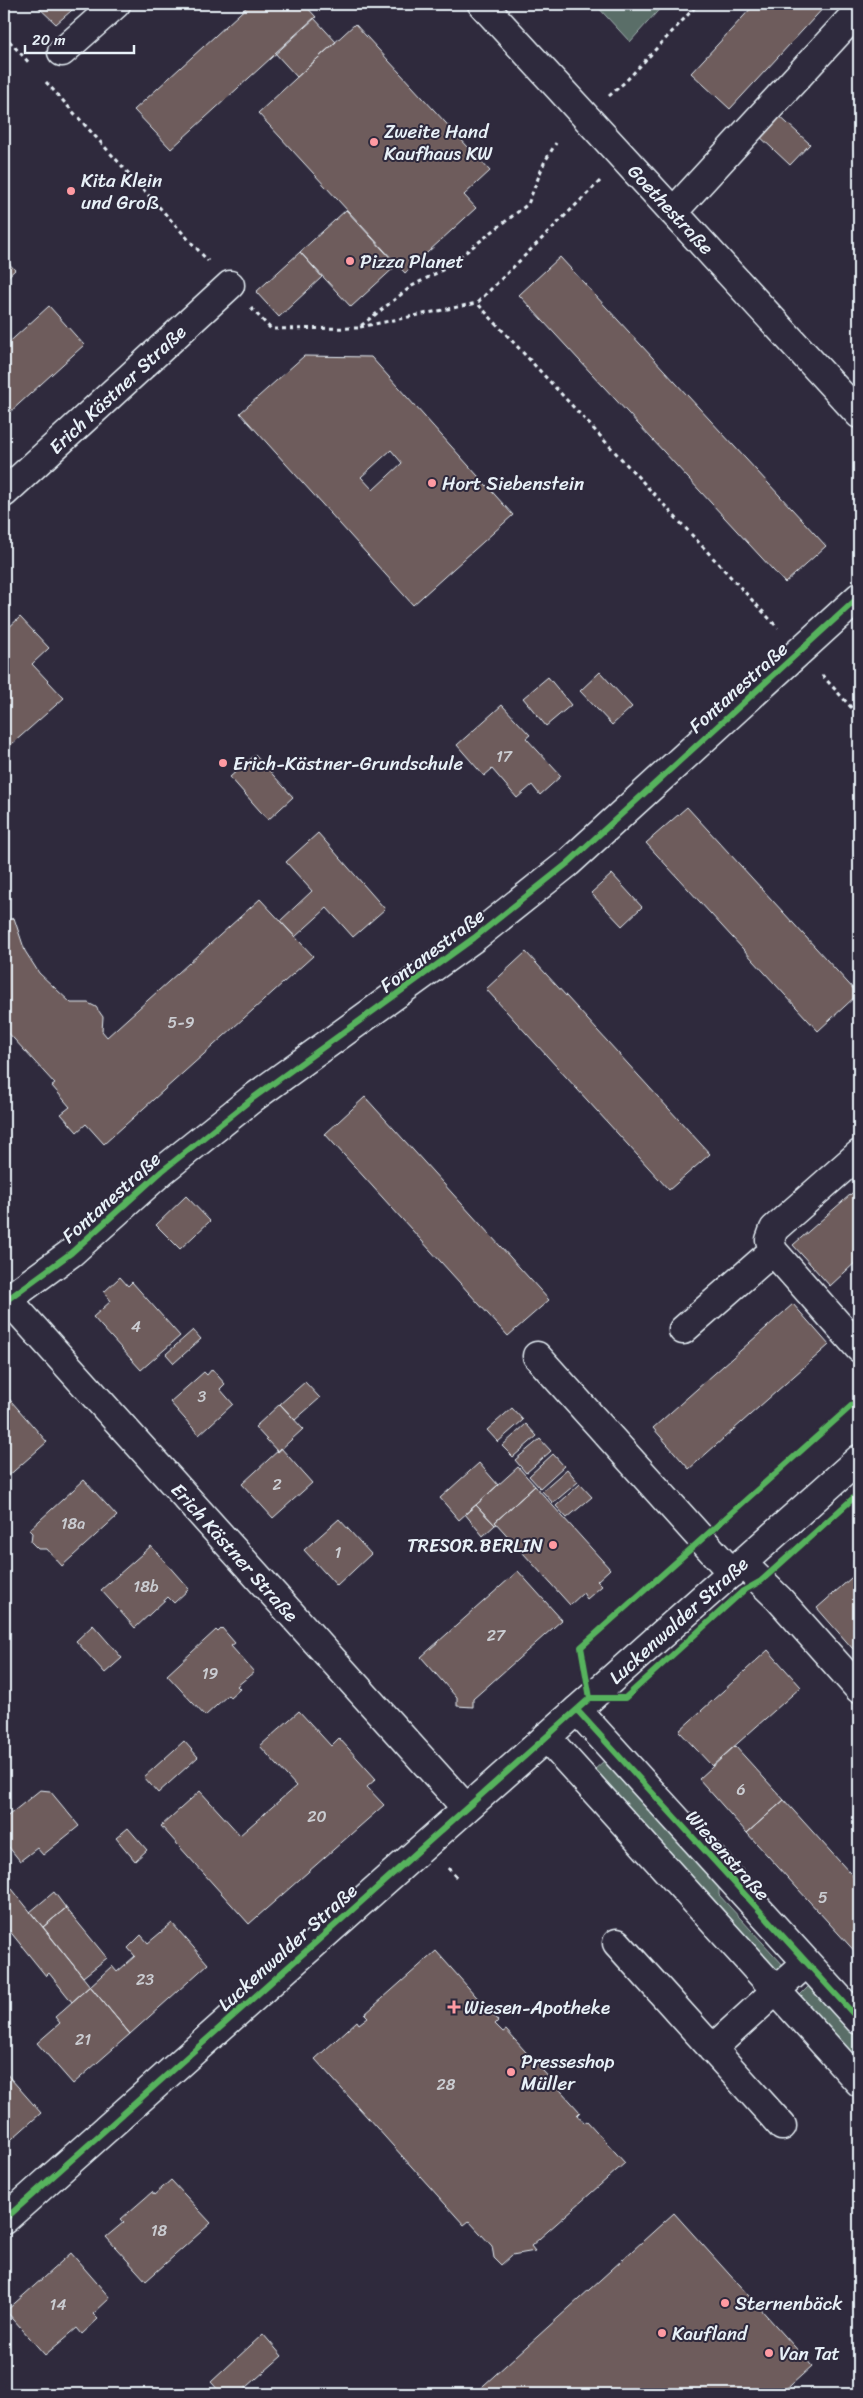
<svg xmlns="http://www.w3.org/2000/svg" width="863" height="2398" font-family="Sriracha,sans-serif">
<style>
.green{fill:#5a6e67;stroke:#a1b0b0}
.building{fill:#6e5c5b;stroke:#e8f1f8;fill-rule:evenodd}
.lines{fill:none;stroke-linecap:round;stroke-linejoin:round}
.minor-casing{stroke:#e8f1f8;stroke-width:31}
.major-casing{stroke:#e8f1f8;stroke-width:31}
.path{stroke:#e8f1f8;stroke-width:3;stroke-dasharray:4 4;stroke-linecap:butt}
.minor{stroke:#2f2a3d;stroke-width:28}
.major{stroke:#2f2a3d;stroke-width:28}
.cycleway-casing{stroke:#2f2a3d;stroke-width:9}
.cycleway{stroke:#56b35d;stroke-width:6}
.poi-dot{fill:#ff9aa2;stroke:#2f2a3d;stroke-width:2}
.labels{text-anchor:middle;stroke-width:4;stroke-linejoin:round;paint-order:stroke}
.number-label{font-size:16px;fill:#caccd1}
.poi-label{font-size:19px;fill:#e8f1f8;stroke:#2f2a3d;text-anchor:start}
.street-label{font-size:19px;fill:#e8f1f8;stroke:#2f2a3d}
</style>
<rect width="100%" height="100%" fill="#2f2a3d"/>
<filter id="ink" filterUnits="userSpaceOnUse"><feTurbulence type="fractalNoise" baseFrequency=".02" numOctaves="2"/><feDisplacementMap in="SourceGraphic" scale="10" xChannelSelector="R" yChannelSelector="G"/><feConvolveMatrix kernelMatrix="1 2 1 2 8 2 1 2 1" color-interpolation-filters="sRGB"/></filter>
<g filter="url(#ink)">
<path class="green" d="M 595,4 L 664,4 L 630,42 Z
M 605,1760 L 719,1886 L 719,1895 L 784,1966 L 780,1976 L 593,1771 Z
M 811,1984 L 859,2037 L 859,2065 L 798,1997 Z"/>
<path class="building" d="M 35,4 L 79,4 L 56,24 Z
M 250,4 L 304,4 L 316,17 L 171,149 L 134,110 Z
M 755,4 L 827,4 L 730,109 L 691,73 Z
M 314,18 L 336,42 L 297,77 L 275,53 Z
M 355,24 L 490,171 L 464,195 L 476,208 L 405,273 L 258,113 Z
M 776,113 L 810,144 L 790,165 L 757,134 Z
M 346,210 L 397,265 L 351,307 L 300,252 Z
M 300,252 L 322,277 L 279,317 L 256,292 Z
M 560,257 L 826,546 L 785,583 L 519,295 Z
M 4,258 L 15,270 L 4,280 Z
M 49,306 L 84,345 L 9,413 L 4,408 L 4,347 Z
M 304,356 L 371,357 L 513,515 L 413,605 L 240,413 ZM 391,450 L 402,463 L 373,490 L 361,477 Z
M 20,617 L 49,648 L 32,664 L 64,698 L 4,751 L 4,632 Z
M 600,672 L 632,707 L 612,725 L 580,691 Z
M 548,677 L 571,705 L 546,726 L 523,698 Z
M 502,705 L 530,735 L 526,738 L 561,776 L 540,795 L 532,785 L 517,798 L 492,769 L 484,776 L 457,745 Z
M 255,755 L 293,797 L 268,820 L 230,777 Z
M 687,807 L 858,994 L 818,1031 L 646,843 Z
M 318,833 L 385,909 L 353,937 L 327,908 L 295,937 L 280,921 L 312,891 L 286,862 Z
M 612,874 L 642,907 L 622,926 L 591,893 Z
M 260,899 L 313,956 L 104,1144 L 86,1124 L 77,1132 L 61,1114 L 70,1107 L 52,1086 L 55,1084 L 4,1028 L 4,904 L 7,920 L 14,918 L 25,951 L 39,973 L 71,1003 L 88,1003 L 96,1007 L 103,1017 L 102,1031 L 107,1037 Z
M 526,952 L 710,1154 L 669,1190 L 486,989 Z
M 365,1097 L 549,1300 L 508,1336 L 325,1134 Z
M 859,1187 L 859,1259 L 830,1286 L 793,1245 Z
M 186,1196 L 210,1221 L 180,1249 L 156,1225 Z
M 120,1277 L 128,1286 L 132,1282 L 180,1336 L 141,1370 L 93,1317 L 111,1301 L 104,1292 Z
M 793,1304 L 829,1345 L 689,1469 L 653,1428 Z
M 193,1330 L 201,1339 L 174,1363 L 166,1354 Z
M 212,1369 L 225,1384 L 220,1389 L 233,1404 L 199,1435 L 170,1402 L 204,1372 L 207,1375 Z
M 305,1382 L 320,1398 L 295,1420 L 280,1404 Z
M 4,1393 L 47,1442 L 6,1478 L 4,1475 Z
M 280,1404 L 303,1429 L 278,1452 L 255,1427 Z
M 512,1408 L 523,1420 L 498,1442 L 487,1430 Z
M 526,1424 L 537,1436 L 513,1457 L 502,1446 Z
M 540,1439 L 551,1451 L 526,1473 L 515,1460 Z
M 281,1448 L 312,1483 L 273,1518 L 242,1484 Z
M 553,1454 L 564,1466 L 540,1488 L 529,1476 Z
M 479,1463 L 498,1485 L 459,1520 L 440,1498 Z
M 518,1467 L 535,1486 L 495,1522 L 497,1524 L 495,1525 L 476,1505 Z
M 567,1469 L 578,1482 L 553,1503 L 542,1491 Z
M 84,1480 L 117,1516 L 62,1566 L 47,1549 L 38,1549 L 31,1542 L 32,1533 L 29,1530 Z
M 580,1484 L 592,1497 L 567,1518 L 556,1506 Z
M 535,1486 L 610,1569 L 597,1581 L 602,1586 L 587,1599 L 583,1593 L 570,1605 L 495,1522 Z
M 476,1505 L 495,1525 L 483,1536 L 465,1514 Z
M 339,1519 L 371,1554 L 337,1586 L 304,1550 Z
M 151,1546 L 189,1589 L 174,1603 L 168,1597 L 135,1628 L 101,1590 Z
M 518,1571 L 562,1620 L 473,1699 L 473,1707 L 457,1706 L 457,1698 L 421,1657 Z
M 859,1571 L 859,1643 L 853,1649 L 817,1608 Z
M 93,1625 L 122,1658 L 105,1673 L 76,1641 Z
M 222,1628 L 235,1643 L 231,1646 L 254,1672 L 237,1686 L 240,1689 L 230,1698 L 228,1695 L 205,1716 L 167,1675 L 216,1630 L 218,1632 Z
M 768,1650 L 801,1687 L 712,1766 L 679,1731 Z
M 299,1711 L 331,1746 L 339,1738 L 376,1779 L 367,1787 L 384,1805 L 249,1924 L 161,1826 L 200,1791 L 240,1835 L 296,1786 L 260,1746 Z
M 184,1741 L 198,1757 L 158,1793 L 144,1777 Z
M 735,1746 L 784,1800 L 747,1833 L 699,1779 Z
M 40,1790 L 50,1791 L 79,1826 L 43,1855 L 37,1848 L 20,1861 L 4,1841 L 4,1819 Z
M 784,1800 L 859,1883 L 859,1956 L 747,1833 Z
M 128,1828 L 147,1850 L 135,1861 L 116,1838 Z
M 4,1879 L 90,1986 L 72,2002 L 49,1973 L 46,1976 L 4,1924 Z
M 54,1892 L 66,1908 L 43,1927 L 30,1912 Z
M 66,1908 L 107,1958 L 83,1977 L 43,1927 Z
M 172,1923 L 208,1964 L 130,2034 L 90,1986 L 112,1966 L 117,1972 L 135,1956 L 128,1948 L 141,1935 L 148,1943 Z
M 436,1951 L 498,2021 L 495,2024 L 503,2032 L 506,2030 L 580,2112 L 577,2115 L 584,2123 L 587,2121 L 625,2163 L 531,2246 L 535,2251 L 512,2255 L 501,2265 L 494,2258 L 492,2246 L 469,2221 L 464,2225 L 315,2059 L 357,2021 L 359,2024 L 368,2017 L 365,2014 Z
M 90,1986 L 130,2034 L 73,2084 L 37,2043 L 60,2023 L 55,2017 Z
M 4,2071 L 41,2113 L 4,2146 Z
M 171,2180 L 211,2223 L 146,2281 L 106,2237 L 124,2222 L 121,2219 L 152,2192 L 154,2195 Z
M 674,2213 L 812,2366 L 781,2394 L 474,2394 Z
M 71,2253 L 110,2298 L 93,2314 L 98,2319 L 82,2334 L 77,2328 L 45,2355 L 6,2311 Z
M 263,2334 L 282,2356 L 239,2394 L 222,2394 L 211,2382 Z"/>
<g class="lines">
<defs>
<path id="minor" d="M 482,4 L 859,414
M 62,52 L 116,4
M 673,212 L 859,10
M 4,493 L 230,285
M 859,1154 L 774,1229 L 770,1240 L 773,1251 L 859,1348
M 4,1295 L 466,1808
M 4,1302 L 71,1253 L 162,1171 L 253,1098 L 474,938 L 568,863 L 859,597
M 683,1330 L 773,1251
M 537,1356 L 732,1573
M 742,1563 L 779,1599 L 859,1689
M 577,1710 L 859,2020
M 546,1737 L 859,2082
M 617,1943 L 782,2126
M 712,2049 L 806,1963"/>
<path id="major" d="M 4,2220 L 859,1459"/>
</defs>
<use href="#minor" class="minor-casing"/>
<use href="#major" class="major-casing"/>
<path class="path" d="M 4,35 L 30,64
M 46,82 L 208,261
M 609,96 L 626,81 L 698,4
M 600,181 L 477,303 L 778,628
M 251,308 L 271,329 L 358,328 L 412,286 L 444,269 L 528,204 L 544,163 L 556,143
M 360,327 L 477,303
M 822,675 L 859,716
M 448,1868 L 458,1879"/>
<use href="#minor" class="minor"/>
<use href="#major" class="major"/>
<defs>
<path id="cycleway" d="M 4,1302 L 71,1253 L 162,1171 L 253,1098 L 474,938 L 568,863 L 859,597
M 590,1698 L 581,1647 L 859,1399
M 590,1698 L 625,1698 L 743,1591 L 761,1581 L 859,1493
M 577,1710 L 859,2020
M 4,2220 L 590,1698"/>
</defs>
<use href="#cycleway" class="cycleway-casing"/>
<use href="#cycleway" class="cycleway"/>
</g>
</g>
<g class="poi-dot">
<circle cx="374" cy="142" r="5"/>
<circle cx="71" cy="191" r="5"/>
<circle cx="350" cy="261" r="5"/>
<circle cx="432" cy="483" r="5"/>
<circle cx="223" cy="763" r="5"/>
<circle cx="553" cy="1545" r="5"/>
<path d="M451.5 1999.5h5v5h5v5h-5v5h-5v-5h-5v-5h5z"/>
<circle cx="511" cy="2072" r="5"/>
<circle cx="725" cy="2303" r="5"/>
<circle cx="662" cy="2333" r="5"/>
<circle cx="769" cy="2353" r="5"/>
</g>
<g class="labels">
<g class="number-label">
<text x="504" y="762">17</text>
<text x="181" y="1028">5-9</text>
<text x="136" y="1332">4</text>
<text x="202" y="1402">3</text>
<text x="277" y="1490">2</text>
<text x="73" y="1529">18a</text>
<text x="338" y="1558">1</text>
<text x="146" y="1592">18b</text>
<text x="496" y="1641">27</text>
<text x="210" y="1679">19</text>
<text x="741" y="1795">6</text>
<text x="317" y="1822">20</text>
<text x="823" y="1903">5</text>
<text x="145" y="1985">23</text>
<text x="83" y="2045">21</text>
<text x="446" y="2090">28</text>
<text x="159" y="2236">18</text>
<text x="58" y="2310">14</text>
</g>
<g class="poi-label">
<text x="384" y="138">Zweite Hand<tspan x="384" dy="22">Kaufhaus KW</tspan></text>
<text x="81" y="187">Kita Klein<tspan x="81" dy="22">und Groß</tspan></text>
<text x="360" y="268">Pizza Planet</text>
<text x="442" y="490">Hort Siebenstein</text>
<text x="233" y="770">Erich-Kästner-Grundschule</text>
<text x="543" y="1552" text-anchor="end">TRESOR.BERLIN</text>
<text x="464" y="2014">Wiesen-Apotheke</text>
<text x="521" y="2068">Presseshop<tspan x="521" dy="22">Müller</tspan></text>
<text x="735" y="2310">Sternenbäck</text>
<text x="672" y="2340">Kaufland</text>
<text x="779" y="2360">Van Tat</text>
</g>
<g class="street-label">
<text transform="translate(671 209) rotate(47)" y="7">Goethestraße</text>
<text transform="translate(117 389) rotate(-43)" y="7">Erich Kästner Straße</text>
<text transform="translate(738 687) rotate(-42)" y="7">Fontanestraße</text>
<text transform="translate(432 950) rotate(-37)" y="7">Fontanestraße</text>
<text transform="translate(111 1197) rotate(-42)" y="7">Fontanestraße</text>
<text transform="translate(235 1552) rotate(48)" y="7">Erich Kästner Straße</text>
<text transform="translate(678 1620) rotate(-42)" y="7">Luckenwalder Straße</text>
<text transform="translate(728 1855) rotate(48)" y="7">Wiesenstraße</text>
<text transform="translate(287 1947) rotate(-42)" y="7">Luckenwalder Straße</text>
</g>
</g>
<rect width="863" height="2398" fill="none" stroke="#2f2a3d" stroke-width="20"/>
<rect x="10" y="10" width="843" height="2378" fill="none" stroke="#e8f1f8" stroke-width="2" filter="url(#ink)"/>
<path d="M25 45v8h109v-8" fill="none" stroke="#e8f1f8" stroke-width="2.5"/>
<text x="32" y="45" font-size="15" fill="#e8f1f8" stroke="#2f2a3d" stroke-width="4" paint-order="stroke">20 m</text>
</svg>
